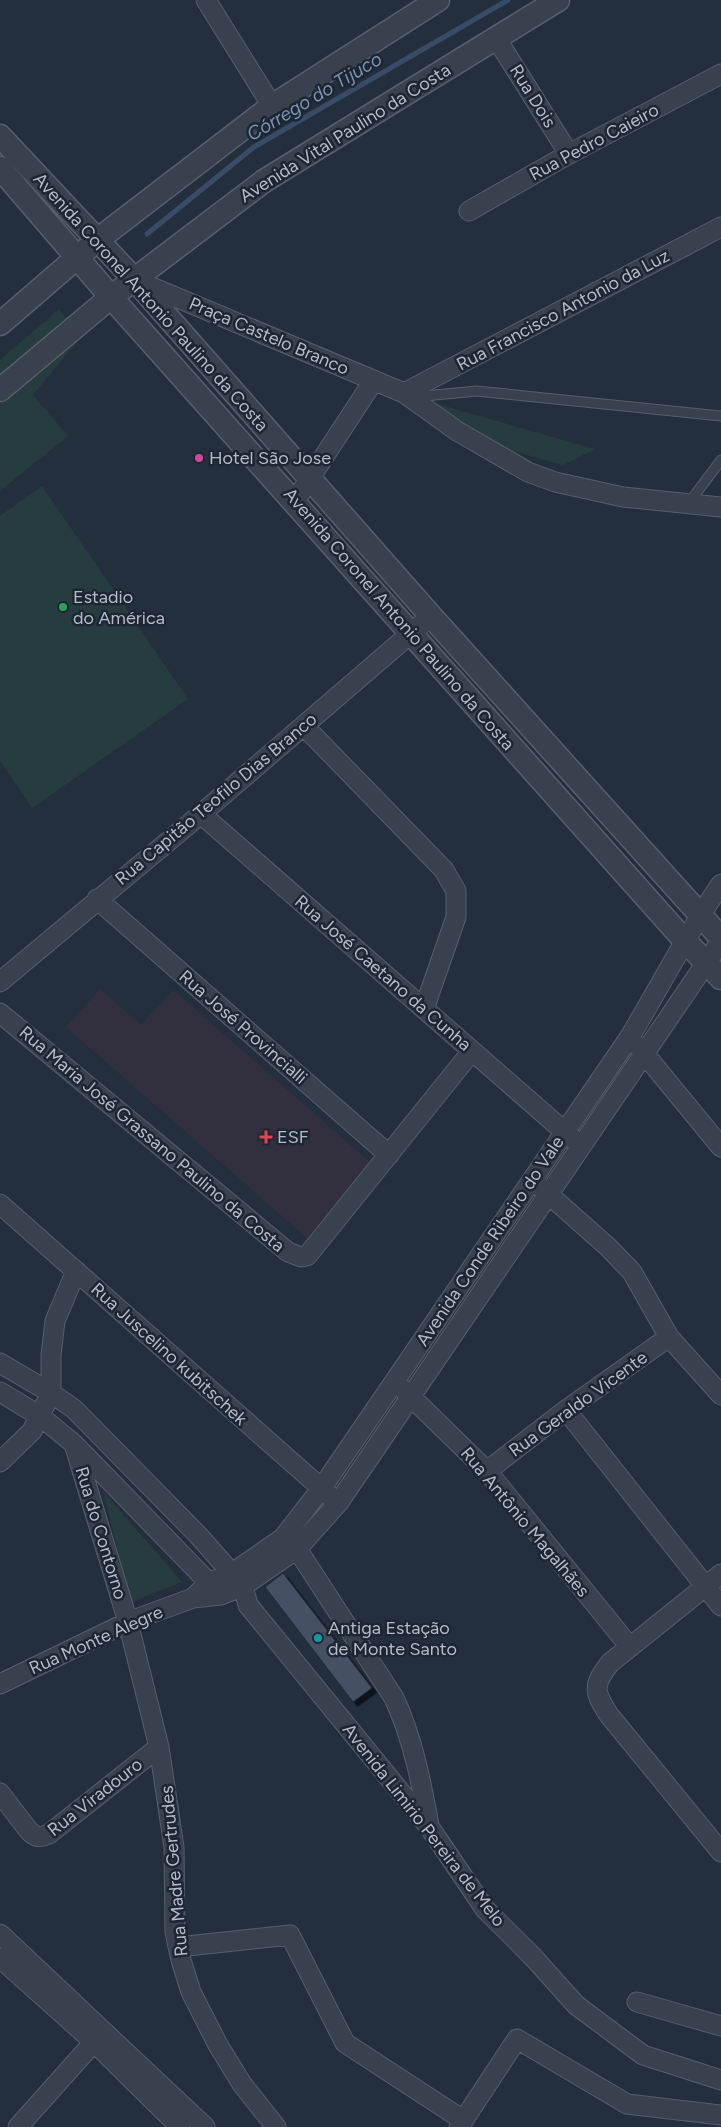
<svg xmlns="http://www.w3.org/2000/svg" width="721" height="2127" font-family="Figtree,sans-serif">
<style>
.medical{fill:#32303f}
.green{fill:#263c3f}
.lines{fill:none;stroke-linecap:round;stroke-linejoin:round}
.stream{stroke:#394c67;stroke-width:5}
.building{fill:#455162;stroke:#1f2835;filter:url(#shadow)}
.service-casing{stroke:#565f6c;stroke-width:11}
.minor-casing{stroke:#565f6c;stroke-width:21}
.tertiary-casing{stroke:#565f6c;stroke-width:25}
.service{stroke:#38414e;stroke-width:9}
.minor{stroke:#38414e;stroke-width:19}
.tertiary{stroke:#38414e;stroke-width:22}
.hotel-dot{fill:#d1479c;stroke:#1d2633;stroke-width:2}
.leisure-dot{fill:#2e9e5b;stroke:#1d2633;stroke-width:2}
.health-dot{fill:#e0444e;stroke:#1d2633;stroke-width:2}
.culture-dot{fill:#0f9aa8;stroke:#1d2633;stroke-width:2}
.labels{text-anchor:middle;stroke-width:5;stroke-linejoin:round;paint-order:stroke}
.street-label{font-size:18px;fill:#b4bcc9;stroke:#1d2633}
.poi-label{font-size:18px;fill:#b4bcc9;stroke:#1d2633;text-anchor:start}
.water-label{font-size:19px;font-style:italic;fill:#7c92b1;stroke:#1d2633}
</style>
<defs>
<filter id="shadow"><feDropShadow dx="4.5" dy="4.5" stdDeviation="0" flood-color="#0009"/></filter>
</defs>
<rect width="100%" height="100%" fill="#242f3e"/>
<path class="medical" d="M 100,989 L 141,1025 L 173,990 L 372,1164 L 307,1238 L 66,1027 Z"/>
<path class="green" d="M 59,309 L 81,337 L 33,395 L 68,436 L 0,491 L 0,360 Z
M 420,399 L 595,449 L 563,465 L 513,451 L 460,426 Z
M 42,486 L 188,699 L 32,808 L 0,761 L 0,516 Z
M 103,1491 L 182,1582 L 131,1602 Z"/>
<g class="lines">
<path class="stream" d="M 147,234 L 254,147 L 508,0"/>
</g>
<path class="building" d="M 283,1573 L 372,1688 L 353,1702 L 265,1587 Z"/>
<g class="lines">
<defs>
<path id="service" d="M 413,397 L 477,391 L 721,416
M 688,504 L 721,460"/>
<path id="minor" d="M 206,0 L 272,106
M 496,38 L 569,154
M 469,211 L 569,154 L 721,74
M 135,280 L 404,393 L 457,431 L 528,472 L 555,482 L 623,497 L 721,507
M 404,393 L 721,227
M 295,501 L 374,380
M 304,726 L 444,870 L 456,891 L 456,917 L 424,1009
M 201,814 L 573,1139
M 97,899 L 389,1155
M 0,982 L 201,814 L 431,616
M 0,1013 L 288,1252 L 301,1257 L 307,1256 L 472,1051
M 638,1046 L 721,1147
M 538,1185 L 608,1247 L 632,1272 L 669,1337 L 721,1395
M 0,1204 L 330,1496
M 0,1363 L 51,1393 L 74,1409 L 198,1535 L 243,1586 L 248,1605 L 430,1828 L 485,1909 L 534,1958 L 576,2005 L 643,2055 L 721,2080
M 404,1390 L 487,1471 L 630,1647
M 0,1392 L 40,1416 L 74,1444 L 217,1591
M 566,1410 L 721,1606
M 74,1444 L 128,1622 L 159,1747 L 174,1847 L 175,1932 L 181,1960 L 191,1992 L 218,2045 L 242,2084 L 276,2127
M 0,1462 L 32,1431 L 51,1393 L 51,1355 L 55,1321 L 76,1271
M 487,1471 L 566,1410 L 669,1337
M 287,1541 L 297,1549 L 394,1698 C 413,1739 421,1781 429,1825
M 721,1574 L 610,1663 C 592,1686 594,1692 609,1715 L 721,1852
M 193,1598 L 210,1582 L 231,1574 L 283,1538 L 321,1489 L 629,1038 C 660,987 687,933 721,884
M 0,1684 L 128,1622 L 193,1598 L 221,1595 L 243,1586 L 297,1549 L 339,1502 L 721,941
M 0,1793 L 29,1831 C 36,1838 40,1838 49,1834 L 159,1747
M 0,1934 L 205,2127
M 178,1947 L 290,1935 L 345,2043 L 463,2120
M 0,1958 L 94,2042 L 180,2127
M 637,2002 L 721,2026
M 18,2127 L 102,2033
M 459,2127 L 517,2039 L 627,2104 L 721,2115"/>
<path id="tertiary" d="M 0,136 L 134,279 L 431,616 L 721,938
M 0,168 L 111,297 L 685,941 L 721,978
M 0,324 L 96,241 L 272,106 L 438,0
M 0,390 L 111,297 L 264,181 L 558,0"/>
</defs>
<use href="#service" class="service-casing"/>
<use href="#minor" class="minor-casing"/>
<use href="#tertiary" class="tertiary-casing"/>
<use href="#service" class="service"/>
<use href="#minor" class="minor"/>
<use href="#tertiary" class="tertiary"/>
</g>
<circle class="hotel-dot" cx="199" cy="458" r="5"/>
<circle class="leisure-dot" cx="63" cy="607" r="5"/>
<path class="health-dot" d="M263.5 1129.5h5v5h5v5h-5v5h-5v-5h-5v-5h5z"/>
<circle class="culture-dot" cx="318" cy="1638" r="5"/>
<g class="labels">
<g class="street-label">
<text transform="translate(533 96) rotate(58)" y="6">Rua Dois</text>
<text transform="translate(345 133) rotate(-32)" y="6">Avenida Vital Paulino da Costa</text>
<text transform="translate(594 142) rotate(-28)" y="6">Rua Pedro Caieiro</text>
<text transform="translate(151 302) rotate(48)" y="6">Avenida Coronel Antonio Paulino da Costa</text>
<text transform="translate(563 310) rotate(-28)" y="6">Rua Francisco Antonio da Luz</text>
<text transform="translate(269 336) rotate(23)" y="6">Praça Castelo Branco</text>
<text transform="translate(399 619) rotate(49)" y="6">Avenida Coronel Antonio Paulino da Costa</text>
<text transform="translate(216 799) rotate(-40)" y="6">Rua Capitão Teofilo Dias Branco</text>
<text transform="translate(383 973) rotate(41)" y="6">Rua José Caetano da Cunha</text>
<text transform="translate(243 1027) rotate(41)" y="6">Rua José Provincialli</text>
<text transform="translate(152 1139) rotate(40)" y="6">Rua Maria José Grassano Paulino da Costa</text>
<text transform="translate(490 1241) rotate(-56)" y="6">Avenida Conde Ribeiro do Vale</text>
<text transform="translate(169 1354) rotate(42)" y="6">Rua Juscelino kubitschek</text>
<text transform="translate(578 1404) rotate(-36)" y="6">Rua Geraldo Vicente</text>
<text transform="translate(525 1522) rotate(50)" y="6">Rua Antônio Magalhães</text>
<text transform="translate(101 1533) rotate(73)" y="6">Rua do Contorno</text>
<text transform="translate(96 1640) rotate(-24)" y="6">Rua Monte Alegre</text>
<text transform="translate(95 1797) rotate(-38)" y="6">Rua Viradouro</text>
<text transform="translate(424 1825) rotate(52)" y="6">Avenida Limirio Pereira de Melo</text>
<text transform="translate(174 1871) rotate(-95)" y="6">Rua Madre Gertrudes</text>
</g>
<g class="poi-label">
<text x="209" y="464">Hotel São Jose</text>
<text x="73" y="603">Estadio<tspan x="73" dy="21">do América</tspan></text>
<text x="277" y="1143">ESF</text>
<text x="328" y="1634">Antiga Estação<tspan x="328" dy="21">de Monte Santo</tspan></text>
</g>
<g class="water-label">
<text transform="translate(314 96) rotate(-31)" y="7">Córrego do Tijuco</text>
</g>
</g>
</svg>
